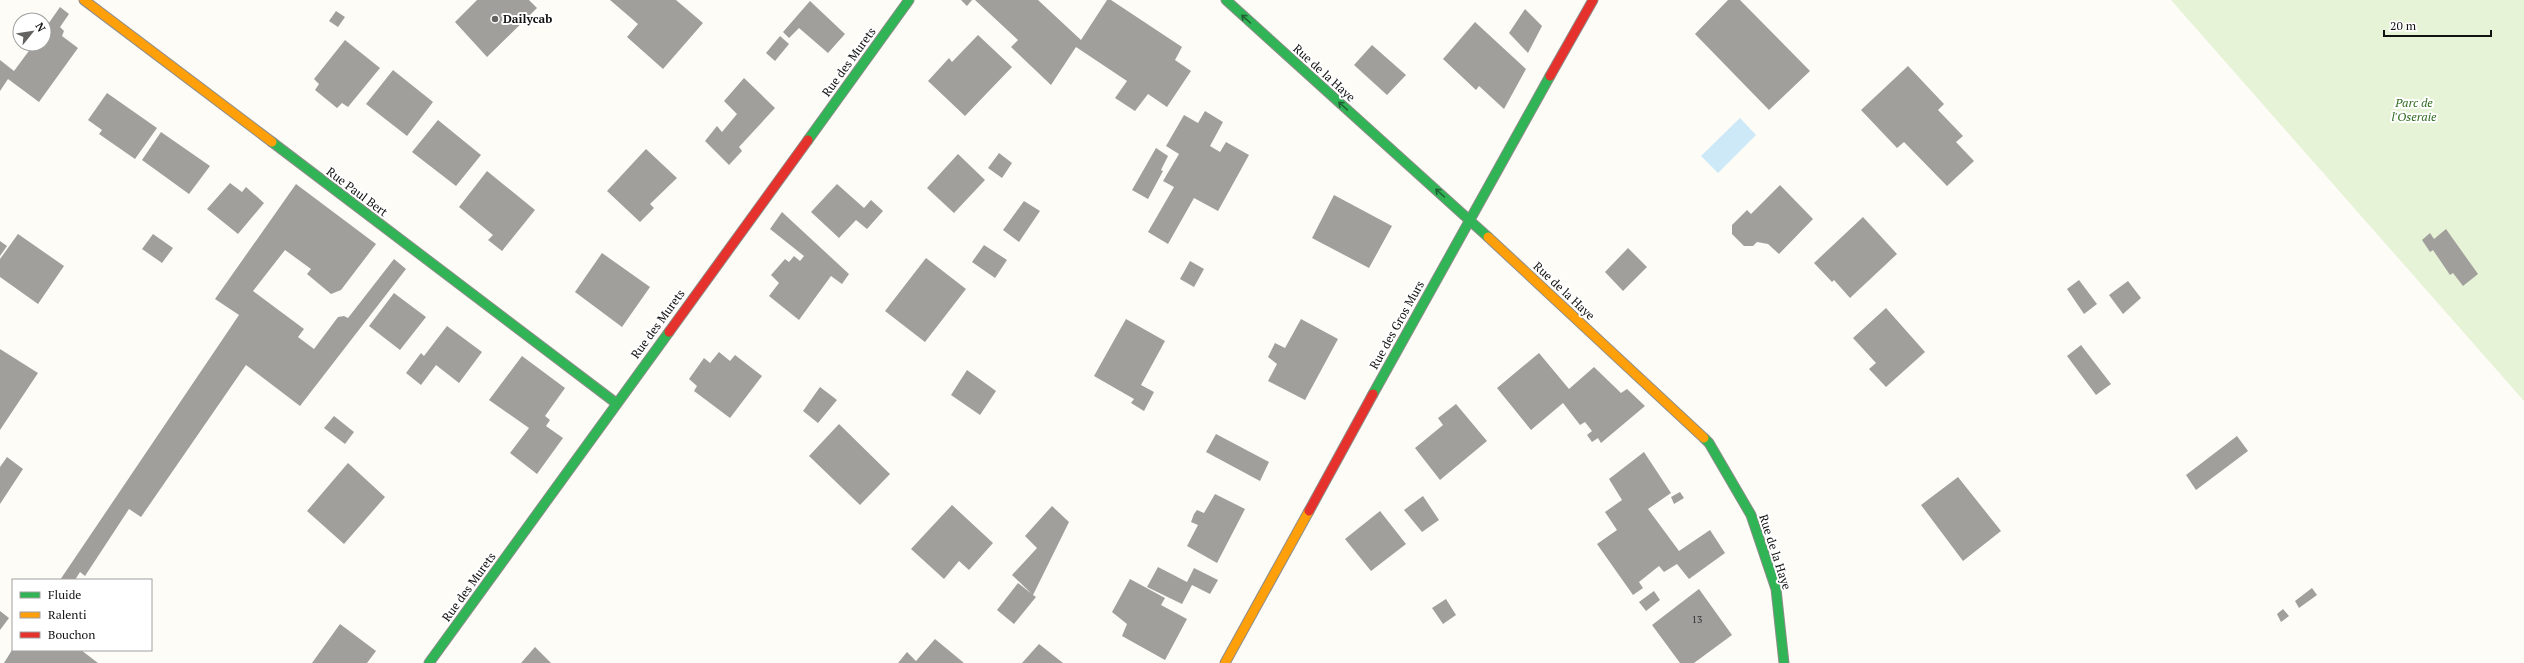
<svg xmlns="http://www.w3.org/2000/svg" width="2524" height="663" font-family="'PT Serif',serif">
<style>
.green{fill:#e7f3d7}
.water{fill:#cde8f7}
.building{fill:#a19f9c}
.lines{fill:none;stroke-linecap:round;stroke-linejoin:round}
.fast-casing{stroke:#8e8d8b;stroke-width:11}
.slow-casing{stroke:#8e8d8b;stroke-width:11}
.jam-casing{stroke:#8e8d8b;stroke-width:11}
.fast{stroke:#30b455;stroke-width:9}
.slow{stroke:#ff9f0a;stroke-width:9}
.jam{stroke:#e5322d;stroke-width:9}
.oneway{stroke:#206233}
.poi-dot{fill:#646362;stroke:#fff;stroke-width:1.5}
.labels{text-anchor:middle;stroke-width:4;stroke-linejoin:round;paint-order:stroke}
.number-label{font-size:10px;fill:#353434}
.poi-label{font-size:12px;font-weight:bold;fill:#111;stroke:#fff;text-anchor:start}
.street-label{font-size:12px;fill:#111;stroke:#fff}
.park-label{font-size:12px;font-style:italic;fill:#2f6b1f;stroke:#fff}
</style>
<rect width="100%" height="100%" fill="#fdfcf7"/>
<path class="green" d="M 2171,0 L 2524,0 L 2524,401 Z"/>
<path class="water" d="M 1740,118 L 1756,135 L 1718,173 L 1701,156 Z"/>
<path class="building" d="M 477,0 L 529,0 L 537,8 L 487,57 L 455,22 Z
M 610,0 L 676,0 L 703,23 L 663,69 L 627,37 L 638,24 Z
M 961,0 L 972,0 L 967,6 Z
M 975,0 L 1038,0 L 1081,40 L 1107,0 L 1111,0 L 1182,47 L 1175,60 L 1191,71 L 1167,107 L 1148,94 L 1135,111 L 1115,98 L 1127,81 L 1076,47 L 1051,85 L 1011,47 L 1018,40 Z
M 1728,0 L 1740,0 L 1810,71 L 1769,110 L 1695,34 Z
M 810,1 L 845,34 L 828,53 L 799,28 L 789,38 L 783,32 Z
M 60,7 L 69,14 L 60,27 L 64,31 L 62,36 L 78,48 L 39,102 L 8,79 L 0,91 L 0,60 L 14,71 L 34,44 L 44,44 L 44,30 Z
M 1525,9 L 1542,26 L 1528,53 L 1509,33 Z
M 336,11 L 345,17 L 338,27 L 329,21 Z
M 1475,22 L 1526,69 L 1504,109 L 1479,86 L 1476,90 L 1443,59 Z
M 978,35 L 1012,67 L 965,116 L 928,81 L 949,58 L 952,62 Z
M 780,36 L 789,44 L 775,61 L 766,53 Z
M 345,40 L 380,68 L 348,107 L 342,103 L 337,108 L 315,90 L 319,84 L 314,79 Z
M 1372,45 L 1406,75 L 1387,95 L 1354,65 Z
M 1908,66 L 1944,104 L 1938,110 L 1963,136 L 1956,142 L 1974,161 L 1947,186 L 1904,142 L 1897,148 L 1861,110 Z
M 393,70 L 433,102 L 407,136 L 366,104 Z
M 744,78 L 775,108 L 739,147 L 742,151 L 729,165 L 705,141 L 717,126 L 722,132 L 737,114 L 724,101 Z
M 107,93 L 157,128 L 135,159 L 99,134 L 102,130 L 88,120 Z
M 1205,111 L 1223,122 L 1210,146 L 1220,152 L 1226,142 L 1249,155 L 1218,211 L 1194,198 L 1168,244 L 1148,232 L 1174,187 L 1163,181 L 1179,154 L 1166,146 L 1184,115 L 1198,123 Z
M 438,120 L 481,155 L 456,186 L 412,152 Z
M 161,132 L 210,166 L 189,194 L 142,160 Z
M 1156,148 L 1168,156 L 1161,170 L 1163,171 L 1148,199 L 1132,190 Z
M 646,149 L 677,178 L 650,204 L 654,208 L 640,222 L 607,191 Z
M 999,153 L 1012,163 L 1002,178 L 988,168 Z
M 958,154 L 985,180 L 954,213 L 927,188 Z
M 487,171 L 535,210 L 502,251 L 488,240 L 493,235 L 459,207 Z
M 230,183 L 242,192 L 246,187 L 264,203 L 238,234 L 207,209 Z
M 296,184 L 376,244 L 341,290 L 331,294 L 307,274 L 311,269 L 285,250 L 253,291 L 304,329 L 298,337 L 314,349 L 338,317 L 344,316 L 348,318 L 394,259 L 406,269 L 300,406 L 246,365 L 141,517 L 129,509 L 85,576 L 80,572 L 75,580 L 60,580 L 239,315 L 215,299 Z
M 837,184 L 864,208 L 871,200 L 883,211 L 867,229 L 856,220 L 839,238 L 811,212 Z
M 1780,185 L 1813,219 L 1779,254 L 1768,244 L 1757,242 L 1753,246 L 1744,246 L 1732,234 L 1732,225 L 1747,210 L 1751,214 Z
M 1334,195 L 1392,226 L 1369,268 L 1312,238 Z
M 1024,201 L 1040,211 L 1019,242 L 1003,230 Z
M 782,212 L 849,274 L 842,284 L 831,276 L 799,320 L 769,296 L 779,283 L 771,275 L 785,259 L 789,262 L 794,256 L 800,261 L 804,256 L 770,229 Z
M 1863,217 L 1897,254 L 1850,298 L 1834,280 L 1832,282 L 1814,263 Z
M 2446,229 L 2478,274 L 2463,286 L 2453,273 L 2450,275 L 2433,250 L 2430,252 L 2422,240 L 2430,233 L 2434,239 Z
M 18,234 L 64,266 L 38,304 L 0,277 L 0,259 Z
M 153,234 L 173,248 L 162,263 L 142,249 Z
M 0,241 L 7,246 L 0,256 Z
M 984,245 L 1007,260 L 995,278 L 972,262 Z
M 1628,248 L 1647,267 L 1623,291 L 1605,272 Z
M 602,253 L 650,287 L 622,327 L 575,292 Z
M 926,258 L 966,289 L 925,342 L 885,311 Z
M 1190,261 L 1204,269 L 1194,287 L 1180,279 Z
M 2079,280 L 2097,304 L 2084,314 L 2067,289 Z
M 2128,281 L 2141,298 L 2123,314 L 2109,295 Z
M 394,293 L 426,317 L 400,350 L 369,326 Z
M 1886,308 L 1925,352 L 1886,387 L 1869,369 L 1876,363 L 1853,338 Z
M 1126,319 L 1165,341 L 1141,385 L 1154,392 L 1144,411 L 1131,403 L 1134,399 L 1094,376 Z
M 1301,319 L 1338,339 L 1305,400 L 1268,381 L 1277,364 L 1268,357 L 1275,343 L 1285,348 Z
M 447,326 L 482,352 L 459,383 L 436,365 L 421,385 L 406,373 L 421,353 L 424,356 Z
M 2081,345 L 2111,384 L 2096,395 L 2067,356 Z
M 0,349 L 38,373 L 0,430 Z
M 719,352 L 730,361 L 735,355 L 762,376 L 730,418 L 694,391 L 697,386 L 689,379 L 704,358 L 710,363 Z
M 1539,353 L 1569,389 L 1594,367 L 1621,393 L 1627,389 L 1645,406 L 1601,443 L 1598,438 L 1592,442 L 1587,435 L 1592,431 L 1585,422 L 1580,425 L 1563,403 L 1531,430 L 1497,388 Z
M 522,356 L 565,388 L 545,416 L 550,420 L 546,426 L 563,438 L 537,474 L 510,453 L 529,428 L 489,400 Z
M 967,370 L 996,391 L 980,415 L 951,395 Z
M 820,387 L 837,400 L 818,423 L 803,411 Z
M 1456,404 L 1487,441 L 1440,480 L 1415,448 L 1443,425 L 1438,418 Z
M 334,416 L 354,432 L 345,444 L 324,428 Z
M 839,424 L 890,474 L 860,505 L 809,456 Z
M 1216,434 L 1269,462 L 1260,481 L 1206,452 Z
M 2237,436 L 2248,451 L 2196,490 L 2186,475 Z
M 1644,452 L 1671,493 L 1648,509 L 1679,551 L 1710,530 L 1725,553 L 1689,579 L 1677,564 L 1664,572 L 1659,566 L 1639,582 L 1643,588 L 1633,595 L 1597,544 L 1617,530 L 1605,512 L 1622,500 L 1609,479 Z
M 7,457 L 23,469 L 0,504 L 0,467 Z
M 348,463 L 385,497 L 344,544 L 307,511 Z
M 1958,477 L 2001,531 L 1963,561 L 1921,505 Z
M 1680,492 L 1684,498 L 1674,504 L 1671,497 Z
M 1215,494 L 1245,509 L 1217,563 L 1187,546 L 1198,525 L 1191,522 L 1194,514 L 1197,510 L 1204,513 Z
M 1423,496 L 1439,520 L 1422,532 L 1404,510 Z
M 952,505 L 993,543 L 969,570 L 959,561 L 944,579 L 911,549 Z
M 1052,506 L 1069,522 L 1033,595 L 1036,597 L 1014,624 L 997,610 L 1018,583 L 1032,594 L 1012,575 L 1037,548 L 1025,536 Z
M 1380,511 L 1406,544 L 1371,571 L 1345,539 Z
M 1158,567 L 1187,582 L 1194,568 L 1218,580 L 1210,594 L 1192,585 L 1182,604 L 1147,587 Z
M 1130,579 L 1165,598 L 1161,605 L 1187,619 L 1165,660 L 1122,636 L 1127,624 L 1112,612 Z
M 2312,588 L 2317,595 L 2299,608 L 2295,601 Z
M 1699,589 L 1732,635 L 1694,663 L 1680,663 L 1652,625 Z
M 1654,591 L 1660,600 L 1646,611 L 1639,602 Z
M 1446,599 L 1456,615 L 1443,624 L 1432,608 Z
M 2283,609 L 2289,616 L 2281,622 L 2277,614 Z
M 0,611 L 9,618 L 0,630 Z
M 340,624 L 376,651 L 367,663 L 312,663 Z
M 935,639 L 964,663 L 898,663 L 907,652 L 916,661 Z
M 1039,644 L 1063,663 L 1022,663 Z
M 535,647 L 551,663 L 521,663 Z
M 12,650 L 81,650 L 98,663 L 4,663 Z"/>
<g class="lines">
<defs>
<path id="fast" d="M 1226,0 L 1488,237
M 808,140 L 909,0
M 272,142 L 616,403
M 1373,394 L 1550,76
M 1704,438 L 1709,443 L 1751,515 L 1776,589 L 1784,663
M 429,663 L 669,332"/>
<path id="slow" d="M 84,0 L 272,142
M 1488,237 L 1704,438
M 1225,663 L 1309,511"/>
<path id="jam" d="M 1550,76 L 1593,0
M 669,332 L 808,140
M 1309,511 L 1373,394"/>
</defs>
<use href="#fast" class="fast-casing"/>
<use href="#slow" class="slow-casing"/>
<use href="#jam" class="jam-casing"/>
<use href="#fast" class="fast"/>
<use href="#slow" class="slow"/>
<use href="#jam" class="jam"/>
</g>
<defs><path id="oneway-shaft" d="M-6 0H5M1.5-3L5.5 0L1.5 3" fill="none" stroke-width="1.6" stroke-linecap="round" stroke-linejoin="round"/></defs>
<g class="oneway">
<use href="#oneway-shaft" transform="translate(1246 19) rotate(-138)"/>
<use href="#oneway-shaft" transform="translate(1343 106) rotate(-138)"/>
<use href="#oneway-shaft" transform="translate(1440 193) rotate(-138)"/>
</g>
<circle class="poi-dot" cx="495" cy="19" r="4"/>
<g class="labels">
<g class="number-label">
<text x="1697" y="623">13</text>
</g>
<g class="poi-label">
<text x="503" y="23">Dailycab</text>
</g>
<g class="street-label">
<text transform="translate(849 62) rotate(-54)" y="4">Rue des Murets</text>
<text transform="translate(1324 73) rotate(42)" y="4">Rue de la Haye</text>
<text transform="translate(357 192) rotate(37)" y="4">Rue Paul Bert</text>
<text transform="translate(1564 291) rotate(43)" y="4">Rue de la Haye</text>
<text transform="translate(658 324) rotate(-54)" y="4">Rue des Murets</text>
<text transform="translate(1397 325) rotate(-61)" y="4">Rue des Gros Murs</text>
<text transform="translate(1775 552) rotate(72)" y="4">Rue de la Haye</text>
<text transform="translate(469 587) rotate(-54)" y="4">Rue des Murets</text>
</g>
<g class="park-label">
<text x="2414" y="107">Parc de<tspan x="2414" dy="14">l'Oseraie</tspan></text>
</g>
</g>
<rect x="12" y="579" width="140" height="72" fill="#ffffff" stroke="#a0a0a0"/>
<rect x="20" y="592" width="20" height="6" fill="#30b455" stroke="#a0a0a0"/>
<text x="48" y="599" font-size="12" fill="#111111">Fluide</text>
<rect x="20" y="612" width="20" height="6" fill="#ff9f0a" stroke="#a0a0a0"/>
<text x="48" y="619" font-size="12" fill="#111111">Ralenti</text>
<rect x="20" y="632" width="20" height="6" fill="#e5322d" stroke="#a0a0a0"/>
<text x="48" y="639" font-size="12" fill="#111111">Bouchon</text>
<g transform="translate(32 32) rotate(60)"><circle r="19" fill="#ffffff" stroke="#a0a0a0"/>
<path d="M0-3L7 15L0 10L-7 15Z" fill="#646362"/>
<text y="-6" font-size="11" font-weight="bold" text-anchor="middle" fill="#111111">N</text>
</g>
<path d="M2384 30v6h107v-6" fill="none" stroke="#111111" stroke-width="2"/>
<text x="2390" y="30" font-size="12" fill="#111111" stroke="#ffffff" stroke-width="3" paint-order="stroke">20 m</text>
</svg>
